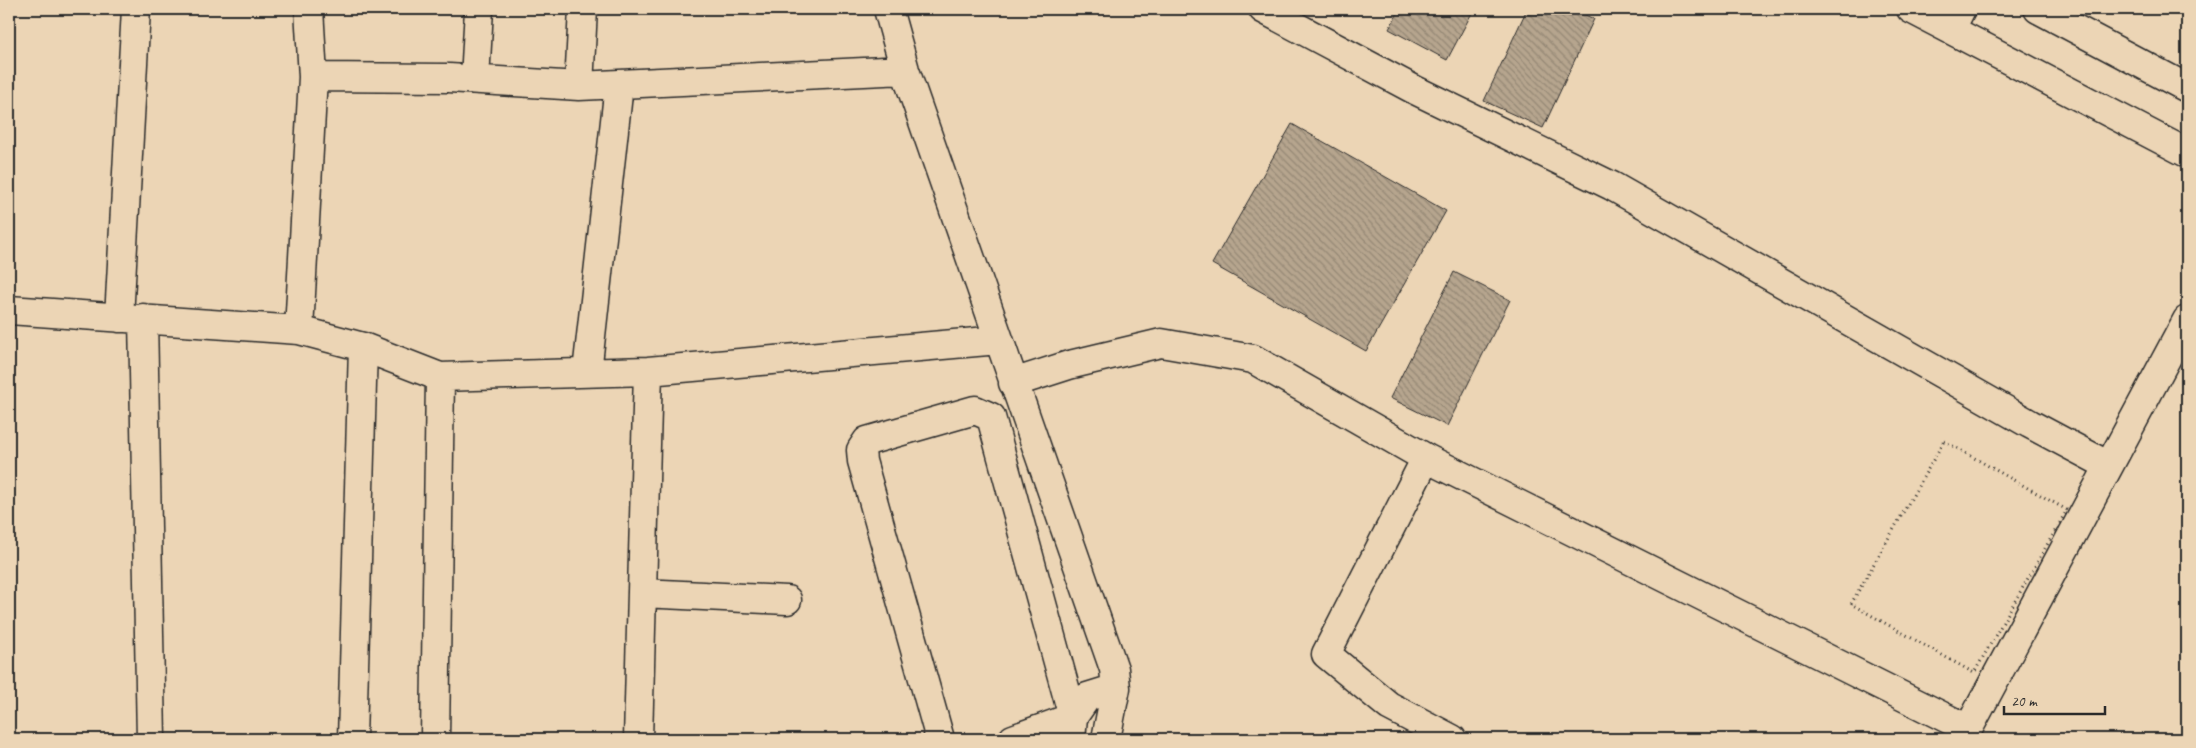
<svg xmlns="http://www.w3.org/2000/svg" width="2196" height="748" font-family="Caveat,sans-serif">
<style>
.building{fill:url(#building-back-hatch);stroke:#2b2b2b}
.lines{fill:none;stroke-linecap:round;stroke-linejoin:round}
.minor-casing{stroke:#2b2b2b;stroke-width:31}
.path{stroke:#2b2b2b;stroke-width:3;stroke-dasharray:1 4;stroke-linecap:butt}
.minor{stroke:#ecd5b5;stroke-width:28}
</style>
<defs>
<pattern id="building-back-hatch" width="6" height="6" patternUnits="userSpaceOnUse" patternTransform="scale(1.25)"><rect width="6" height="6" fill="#b6a58e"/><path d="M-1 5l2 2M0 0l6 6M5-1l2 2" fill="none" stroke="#948774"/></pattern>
</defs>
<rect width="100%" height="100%" fill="#ecd5b5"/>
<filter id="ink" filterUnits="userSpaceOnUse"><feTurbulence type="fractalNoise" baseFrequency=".02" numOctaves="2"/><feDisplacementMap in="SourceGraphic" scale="10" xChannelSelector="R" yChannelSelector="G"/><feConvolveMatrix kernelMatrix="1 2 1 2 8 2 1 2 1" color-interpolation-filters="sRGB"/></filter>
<g filter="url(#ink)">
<path class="building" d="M 1400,9 L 1474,9 L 1447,60 L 1389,29 Z
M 1527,9 L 1572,9 L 1594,19 L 1543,128 L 1484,101 Z
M 1292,124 L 1446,211 L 1366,351 L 1212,264 Z
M 1454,272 L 1510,300 L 1447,426 L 1390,398 Z"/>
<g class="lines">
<defs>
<path id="minor" d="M 888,9 L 905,70 L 1114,669 L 1116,688 L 1106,739
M 1263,9 L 1415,90 L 1612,186 L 2030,424 L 2109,466
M 1911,9 L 2187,153
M 2038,9 L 2187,88
M 1951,29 L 1961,9
M 313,77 L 449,78 L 579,86 L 905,70
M 475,79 L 479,9
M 579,86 L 583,9
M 9,310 L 299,330 L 363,347 L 440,377 L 648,371 L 999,340
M 119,318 L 136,9
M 143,318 L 151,739
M 299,330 L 313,77 L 309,9
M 587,372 L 619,85
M 1013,383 L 1069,365 L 1161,343 L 1253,359 L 1426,458
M 642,593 L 787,600
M 352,739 L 363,347
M 435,739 L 440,377
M 638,739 L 648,371
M 940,739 L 862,461 L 861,450 L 867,441 L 975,410 L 991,417 L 1073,717 L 1071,739
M 1013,739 L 1073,717 L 1087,697 L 1116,688
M 1452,739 L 1389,706 L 1326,654 L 1426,458 L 1968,729
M 1963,739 L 2187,320"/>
</defs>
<use href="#minor" class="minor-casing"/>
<path class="path" d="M 1944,441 L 2067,510 L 1974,673 L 1851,604 Z"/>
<use href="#minor" class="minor"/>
</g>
</g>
<rect width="2196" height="748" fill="none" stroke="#ecd5b5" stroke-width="30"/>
<rect x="15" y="15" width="2166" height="718" fill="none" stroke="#2b2b2b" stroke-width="2" filter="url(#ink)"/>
<path d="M2004 706v8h101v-8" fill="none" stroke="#2b2b2b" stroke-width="2.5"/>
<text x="2011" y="706" font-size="15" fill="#2b2b2b" stroke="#ecd5b5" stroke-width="4" paint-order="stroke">20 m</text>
</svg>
